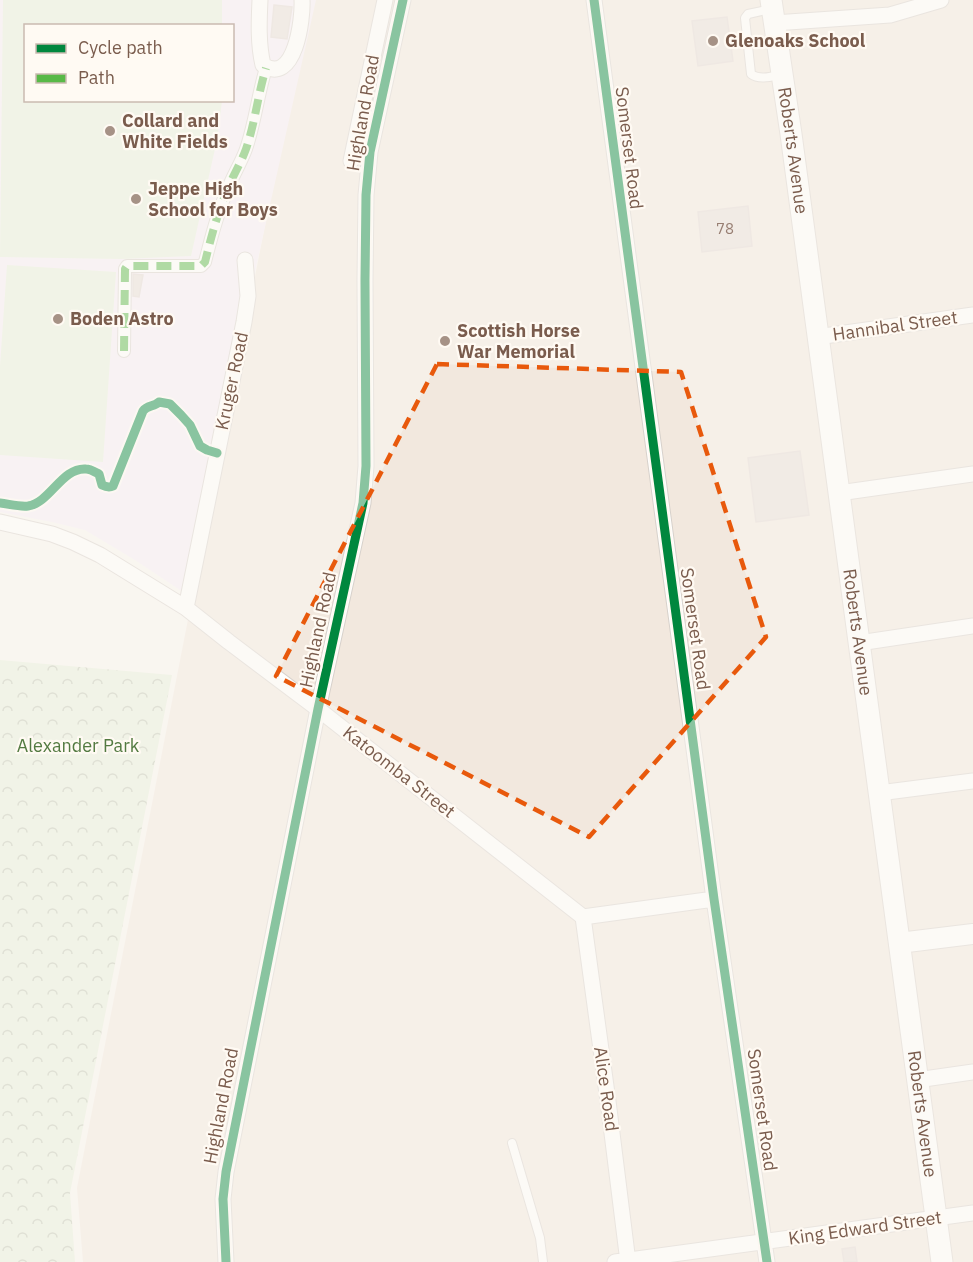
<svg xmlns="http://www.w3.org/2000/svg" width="973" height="1262" font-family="'IBM Plex Sans',sans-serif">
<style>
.residential{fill:#f2e8de}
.education{fill:#f6eef6;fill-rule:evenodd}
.park{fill:url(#park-crowns)}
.garden{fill:#e7f0db}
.building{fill:#e6ded7;stroke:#e2d8d2;stroke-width:1.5}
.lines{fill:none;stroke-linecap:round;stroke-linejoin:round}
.service-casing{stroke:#d7d1cb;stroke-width:10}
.pedestrian-casing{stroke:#d7d1cb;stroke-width:14}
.minor-casing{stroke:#d7d1cb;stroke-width:17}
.tertiary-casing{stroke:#d7d1cb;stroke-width:22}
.secondary-casing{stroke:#d9d2cb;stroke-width:23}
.service{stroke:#fefefd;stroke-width:8}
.pedestrian{stroke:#fefefd;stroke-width:12}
.minor{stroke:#fefefd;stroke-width:15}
.tertiary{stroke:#fefefd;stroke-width:20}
.secondary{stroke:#fefefd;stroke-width:21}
.quiet{stroke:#58b947;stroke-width:8;stroke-dasharray:15 8;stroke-linecap:butt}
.cycleway-casing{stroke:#fffaf3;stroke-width:13}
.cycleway{stroke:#00873e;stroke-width:9}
.marked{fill:none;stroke:#e8590c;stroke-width:4.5;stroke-dasharray:12 8;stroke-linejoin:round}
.poi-dot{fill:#a69286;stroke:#fffaf3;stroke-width:2}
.labels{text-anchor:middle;stroke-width:4.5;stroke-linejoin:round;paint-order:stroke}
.number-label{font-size:15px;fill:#977e72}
.poi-label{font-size:18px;font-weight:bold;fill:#7a5c4d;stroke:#fffaf3;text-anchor:start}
.street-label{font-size:18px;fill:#7a5c4d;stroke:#fffaf3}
.park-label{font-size:18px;fill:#537a41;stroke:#fffaf3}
</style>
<defs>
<pattern id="park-crowns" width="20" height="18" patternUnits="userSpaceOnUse" patternTransform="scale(1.5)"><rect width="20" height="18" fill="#e7f0db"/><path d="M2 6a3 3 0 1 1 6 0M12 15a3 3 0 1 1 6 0" fill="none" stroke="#c0c6b4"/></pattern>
</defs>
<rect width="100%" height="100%" fill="#f9f5f0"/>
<path class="residential" d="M 309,0 L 973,0 L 973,1262 L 83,1262 L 77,1188 Z"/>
<path class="education" d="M 0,0 L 316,0 L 183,592 L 135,560 L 85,530 L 52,522 L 0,512 ZM 26,26 L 232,26 L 232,100 L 26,100 Z"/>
<path class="park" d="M 0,660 L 172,675 L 70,1193 L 75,1262 L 0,1262 Z"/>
<path class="garden" d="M 3,0 L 222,0 L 222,25 L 26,26 L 26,100 L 222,101 L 217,140 L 191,256 L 121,259 L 0,257 Z
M 7,265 L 116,272 L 103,462 L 0,455 L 0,366 Z"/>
<path class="building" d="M 274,5 L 292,7 L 287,39 L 271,37 Z
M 727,17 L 733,61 L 698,66 L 692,21 Z
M 748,206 L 752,246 L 702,252 L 698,212 Z
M 133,274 L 143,275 L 139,297 L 133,296 Z
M 800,451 L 809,515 L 756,522 L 748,458 Z
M 855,1247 L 857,1262 L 844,1262 L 842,1249 Z"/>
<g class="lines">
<defs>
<path id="service" d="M 771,9 L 748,14 L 745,18 L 751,74 C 759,80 770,77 779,75
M 512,1143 L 540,1238 L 543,1262"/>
<path id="pedestrian" d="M 124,351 L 125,269 L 127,266 L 201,266 L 205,262 C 211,238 217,214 227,191 C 232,177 241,163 246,149 C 255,123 258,94 266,68"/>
<path id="minor" d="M 260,0 C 259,21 258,44 263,65 C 295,86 303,19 302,0
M 594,0 L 714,899 L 767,1262
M 774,23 L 890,15 L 941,0
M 351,161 L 385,0
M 817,337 L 973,315
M 839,493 L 973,474
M 0,522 L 52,534 L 73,542 L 100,555 L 186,608 L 229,642 L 318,709 L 583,917 L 714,899
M 186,608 L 244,322 L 248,296 L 245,260
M 859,643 L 973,626
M 879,793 L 973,781
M 583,917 L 608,1101 L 628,1262
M 917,1080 L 973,1072
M 226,1262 L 223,1199 L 226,1172 L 318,709 L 363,503 L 366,466 L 365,280 L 366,195 L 370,152 L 403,0
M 615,1262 L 973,1213"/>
<path id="tertiary" d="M 899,943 L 973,934"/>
<g id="secondary">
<path id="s1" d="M 771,0 L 791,134 L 942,1262"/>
</g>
</defs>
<use href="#service" class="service-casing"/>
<use href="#pedestrian" class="pedestrian-casing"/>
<use href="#minor" class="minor-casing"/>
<use href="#tertiary" class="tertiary-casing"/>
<use href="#secondary" class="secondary-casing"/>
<use href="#service" class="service"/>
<use href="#pedestrian" class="pedestrian"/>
<use href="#minor" class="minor"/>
<use href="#tertiary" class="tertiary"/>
<use href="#secondary" class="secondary"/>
<path class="quiet" d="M 124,351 L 125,269 L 127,266 L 201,266 L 205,262 C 211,238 217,214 227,191 C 232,177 241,163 246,149 C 255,123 258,94 266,68"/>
<defs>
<path id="cycleway" d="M 594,0 L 714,899 L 767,1262
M 0,503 C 9,504 19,507 28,506 C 50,503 62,467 86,469 C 90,469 95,472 99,474 L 102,485 C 106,487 109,488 113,486 L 143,411 C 147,405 154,407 159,402 L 170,404 L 181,415 L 190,425 L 200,446 L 207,450 L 217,453
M 226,1262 L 223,1199 L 226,1172 L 318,709 L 363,503 L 366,466 L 365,280 L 366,195 L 370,152 L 403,0"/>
</defs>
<use href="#cycleway" class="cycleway-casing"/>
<use href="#cycleway" class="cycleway"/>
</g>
<path d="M0 0H973V1262H0ZM 437,364 L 681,372 L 766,637 L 589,837 L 276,676 Z" fill="#f9f5f0" fill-opacity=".55" fill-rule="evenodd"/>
<path class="marked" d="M 437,364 L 681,372 L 766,637 L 589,837 L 276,676 Z"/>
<g class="poi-dot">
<circle cx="713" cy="41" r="6"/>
<circle cx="110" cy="131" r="6"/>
<circle cx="136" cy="199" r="6"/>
<circle cx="58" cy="319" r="6"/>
<circle cx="445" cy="341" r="6"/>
</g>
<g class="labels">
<g class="number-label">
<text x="725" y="234">78</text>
</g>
<g class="poi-label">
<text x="725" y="47">Glenoaks School</text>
<text x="122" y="127">Collard and<tspan x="122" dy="21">White Fields</tspan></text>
<text x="148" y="195">Jeppe High<tspan x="148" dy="21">School for Boys</tspan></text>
<text x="70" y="325">Boden Astro</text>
<text x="457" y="337">Scottish Horse<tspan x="457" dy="21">War Memorial</tspan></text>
</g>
<g class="street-label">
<text transform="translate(363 113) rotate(-80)" y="6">Highland Road</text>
<text transform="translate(629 148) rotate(83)" y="6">Somerset Road</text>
<text dy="6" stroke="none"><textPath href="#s1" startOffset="152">Roberts Avenue</textPath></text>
<text transform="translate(895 326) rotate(-8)" y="6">Hannibal Street</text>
<text transform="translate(232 381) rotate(-78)" y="6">Kruger Road</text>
<text transform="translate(695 629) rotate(82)" y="6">Somerset Road</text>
<text transform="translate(318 630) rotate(-78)" y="6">Highland Road</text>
<text dy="6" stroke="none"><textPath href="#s1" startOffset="638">Roberts Avenue</textPath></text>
<text transform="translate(399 772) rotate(38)" y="6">Katoomba Street</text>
<text transform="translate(606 1089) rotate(82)" y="6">Alice Road</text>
<text transform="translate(221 1106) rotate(-79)" y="6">Highland Road</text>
<text transform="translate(762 1110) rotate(82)" y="6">Somerset Road</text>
<text dy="6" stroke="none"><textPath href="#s1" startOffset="1124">Roberts Avenue</textPath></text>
<text transform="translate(865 1228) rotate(-8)" y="6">King Edward Street</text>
</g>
<g class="park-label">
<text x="78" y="752">Alexander Park</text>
</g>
</g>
<rect x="24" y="24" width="210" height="78" fill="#fffaf3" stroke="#cabbb1" stroke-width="1.5"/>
<rect x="36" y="44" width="30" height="9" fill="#00873e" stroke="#cabbb1" stroke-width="1.5"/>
<text x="78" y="54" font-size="18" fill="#7a5c4d">Cycle path</text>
<rect x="36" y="74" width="30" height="9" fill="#58b947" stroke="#cabbb1" stroke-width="1.5"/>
<text x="78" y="84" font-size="18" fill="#7a5c4d">Path</text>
</svg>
